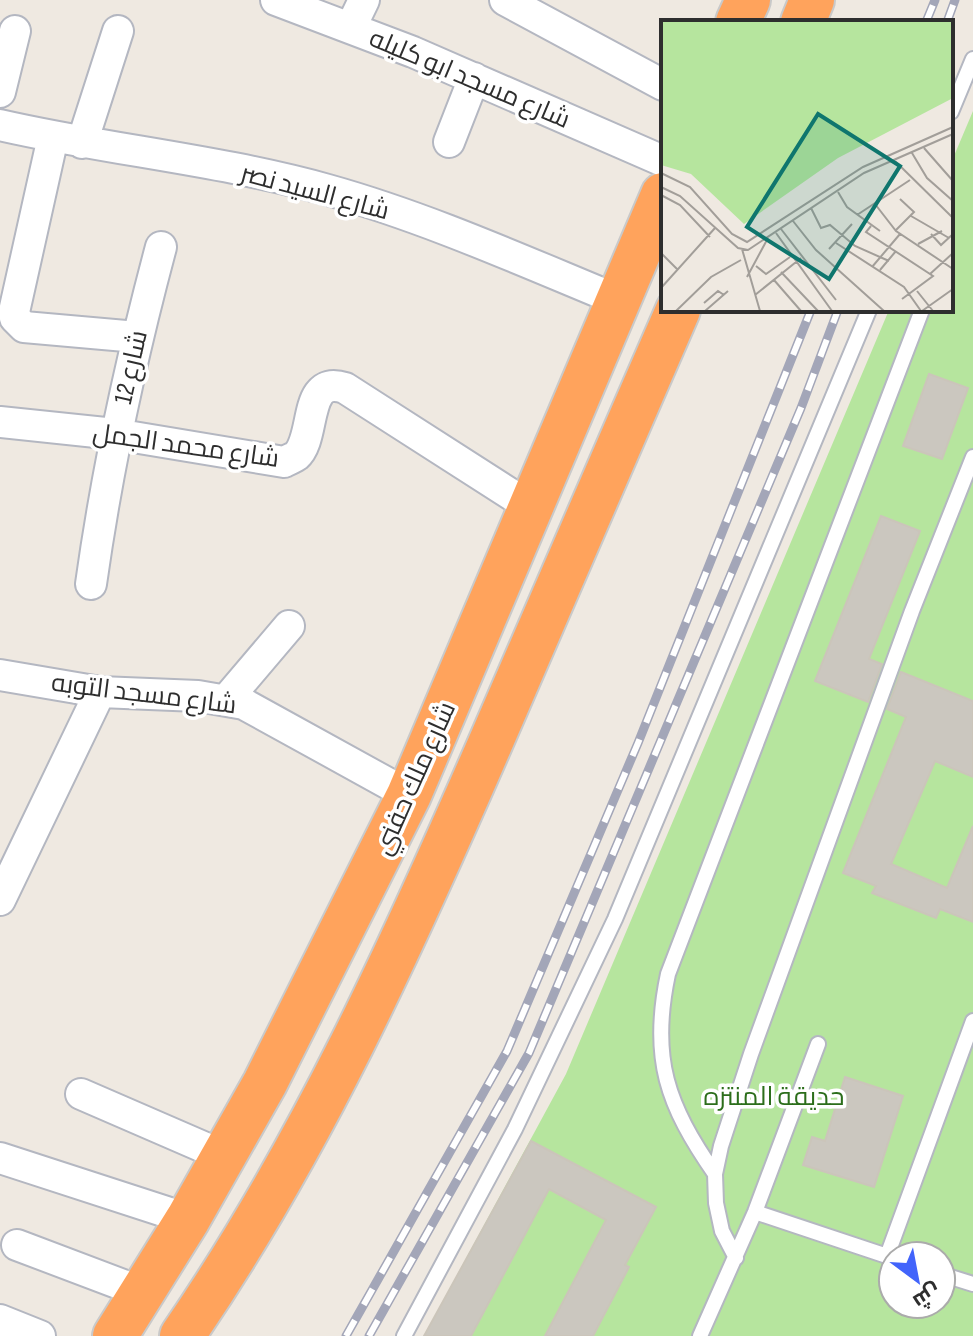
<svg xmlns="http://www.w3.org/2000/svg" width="973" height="1336" font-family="'Sofia Sans Condensed',Cairo,sans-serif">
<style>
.green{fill:#b6e59e;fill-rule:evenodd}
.building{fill:#cbc7bf;stroke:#cbc5ba;stroke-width:2}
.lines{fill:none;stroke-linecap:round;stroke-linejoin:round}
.lane-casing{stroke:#b4b7c1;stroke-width:18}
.street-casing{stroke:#b4b7c1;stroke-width:34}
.highway-casing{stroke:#c9c9c9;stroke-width:48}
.lane{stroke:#fff;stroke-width:14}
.street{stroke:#fff;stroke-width:30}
.highway{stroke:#ffa35c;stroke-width:44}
.rail-casing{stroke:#a3a6b8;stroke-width:9}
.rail{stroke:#fff;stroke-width:6;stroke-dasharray:18;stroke-linecap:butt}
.labels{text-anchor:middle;stroke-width:7;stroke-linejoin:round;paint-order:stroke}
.street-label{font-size:26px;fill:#2e2e2e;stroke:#fff}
.park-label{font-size:26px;fill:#2c6e1b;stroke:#fff}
.inset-road{fill:none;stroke:#a29e99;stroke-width:2}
.view{fill:#0f766e;fill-opacity:0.15;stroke:#0f766e;stroke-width:4}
.inset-edge{fill:none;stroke:#2e2e2e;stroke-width:4}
</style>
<rect width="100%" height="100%" fill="#efe9e1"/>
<path class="green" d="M 973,111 L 973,1336 L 424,1336 L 566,1074 L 889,310 L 951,310 L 951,163 ZM 893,1256 L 941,1256 L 941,1304 L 893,1304 Z"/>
<path class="building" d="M 929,374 L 968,388 L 942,459 L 903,446 Z
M 881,516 L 920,531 L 869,659 L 882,664 L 868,702 L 815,681 Z
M 901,672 L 973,701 L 973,777 L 935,761 L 891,864 L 947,888 L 973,826 L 973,922 L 940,909 L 936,918 L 872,893 L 876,886 L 843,873 L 906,717 L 887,709 Z
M 845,1077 L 903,1096 L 874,1187 L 803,1165 L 812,1137 L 825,1141 Z
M 531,1141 L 656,1207 L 625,1265 L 629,1267 L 593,1336 L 545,1336 L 606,1220 L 549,1189 L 471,1336 L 424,1336 Z"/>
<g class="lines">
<defs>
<path id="lane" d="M 951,112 L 973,59
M 715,1174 C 667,1105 650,1058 668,974 L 922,310
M 755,1212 L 893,1258
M 887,1256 L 973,1021
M 736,1258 L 722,1231 L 716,1203 L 715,1174 L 721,1146 L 751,1054 L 912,611 L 973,457
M 941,1274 L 973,1284
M 404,1336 L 515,1129 L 615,919 L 869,310
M 700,1336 L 755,1212 L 818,1044"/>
<path id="street" d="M 276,0 L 413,52 L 663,161
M 505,0 L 663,85
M 351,27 L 364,0
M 0,92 L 15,31
M 0,125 C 109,150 221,160 328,190 C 428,218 523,261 618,300
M 53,137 L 14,312 L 15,318 L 24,327 L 137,337
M 449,142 L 474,78
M 82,143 L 118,31
M 0,422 L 115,434 L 284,462 C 286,461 295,457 296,456 C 317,438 302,374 345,388 L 529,506
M 91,584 C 107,470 131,359 161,247
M 0,675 L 100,692 L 198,696 L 244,704 L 409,795
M 227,699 L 289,626
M 0,900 L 100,692
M 81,1094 L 224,1156
M 0,1158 L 188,1219
M 17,1245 L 144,1293
M 0,1320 L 40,1336"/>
<path id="highway" d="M 738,22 L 748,0
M 803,22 L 812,0
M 115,1336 L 188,1219 L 265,1083 L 409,795 L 663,195
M 182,1336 C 310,1150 403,944 493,737 C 555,594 616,452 678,310"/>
</defs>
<use href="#lane" class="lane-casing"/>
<use href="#street" class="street-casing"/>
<use href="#highway" class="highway-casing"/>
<use href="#lane" class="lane"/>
<use href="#street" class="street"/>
<use href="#highway" class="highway"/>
<defs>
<path id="rail" d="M 926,22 L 935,0
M 947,22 L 955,0
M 346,1336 L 507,1051 L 638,743 L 811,310
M 369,1336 L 529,1053 L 801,408 L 838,310"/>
</defs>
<use href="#rail" class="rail-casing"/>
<use href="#rail" class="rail"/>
</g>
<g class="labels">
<g class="street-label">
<text transform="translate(470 78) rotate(23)" y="9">شارع مسجد ابو كليله</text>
<text transform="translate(315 191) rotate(15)" y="9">شارع السيد نصر</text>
<text transform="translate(130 367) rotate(-77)" y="9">شارع 12</text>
<text transform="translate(186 445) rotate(8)" y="9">شارع محمد الجمل</text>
<text transform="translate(144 693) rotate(7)" y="9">شارع مسجد التوبه</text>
<text transform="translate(414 778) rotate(-66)" y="9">شارع ملك حفني</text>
</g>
<g class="park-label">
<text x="774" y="1105">حديقة المنتزه</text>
</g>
</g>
<g transform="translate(661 20)">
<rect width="292" height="292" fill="#efe9e1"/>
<path d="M 0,1 L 292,1 L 292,78 L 177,138 L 83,204 L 30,154 L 0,145 Z" fill="#b6e59e"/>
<path class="inset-road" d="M 263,128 L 292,161M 251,133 L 266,158 L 292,181M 233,140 L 292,198M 0,153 L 29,167 L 71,214 L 86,222 L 202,147 L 292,107M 0,167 L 19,176 L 77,228 L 87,230 L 203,153 L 292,114M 177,172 L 186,187 L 219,211M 0,175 L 19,185 L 49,217M 214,184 L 235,211 L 292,249M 150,188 L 160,208 L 169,205 L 194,226 L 228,241M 196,195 L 249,160M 250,196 L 288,218M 132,201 L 155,230 L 223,291M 210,206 L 205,212 L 272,256 L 241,279M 120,209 L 175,280M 235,210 L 253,192 L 239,179M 115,213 L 171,291M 270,214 L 280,225 L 292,214M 175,223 L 243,267 L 260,291M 257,224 L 281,211M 81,229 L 99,291M 168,229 L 191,204M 0,233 L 17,250M 95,246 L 105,254 L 129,237M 211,247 L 239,214M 219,250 L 235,231M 120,252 L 157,291M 269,254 L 292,233M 86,257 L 107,218M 113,260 L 140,291M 0,268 L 54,208M 256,271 L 272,291M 94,275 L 140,238M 43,283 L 57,271 L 63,275M 15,291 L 50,257 L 80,240M 44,291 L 67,271M 261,291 L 292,269"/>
<path class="view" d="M 157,94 L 239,146 L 168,259 L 86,207 Z"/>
<rect width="292" height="292" class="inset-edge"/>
</g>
<g transform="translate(917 1280) rotate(148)"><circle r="38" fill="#ffffff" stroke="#ababab" stroke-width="2"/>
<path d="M0-6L14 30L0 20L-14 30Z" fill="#4264fb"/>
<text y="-12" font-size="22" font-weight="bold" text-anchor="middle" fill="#2e2e2e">ش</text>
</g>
</svg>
